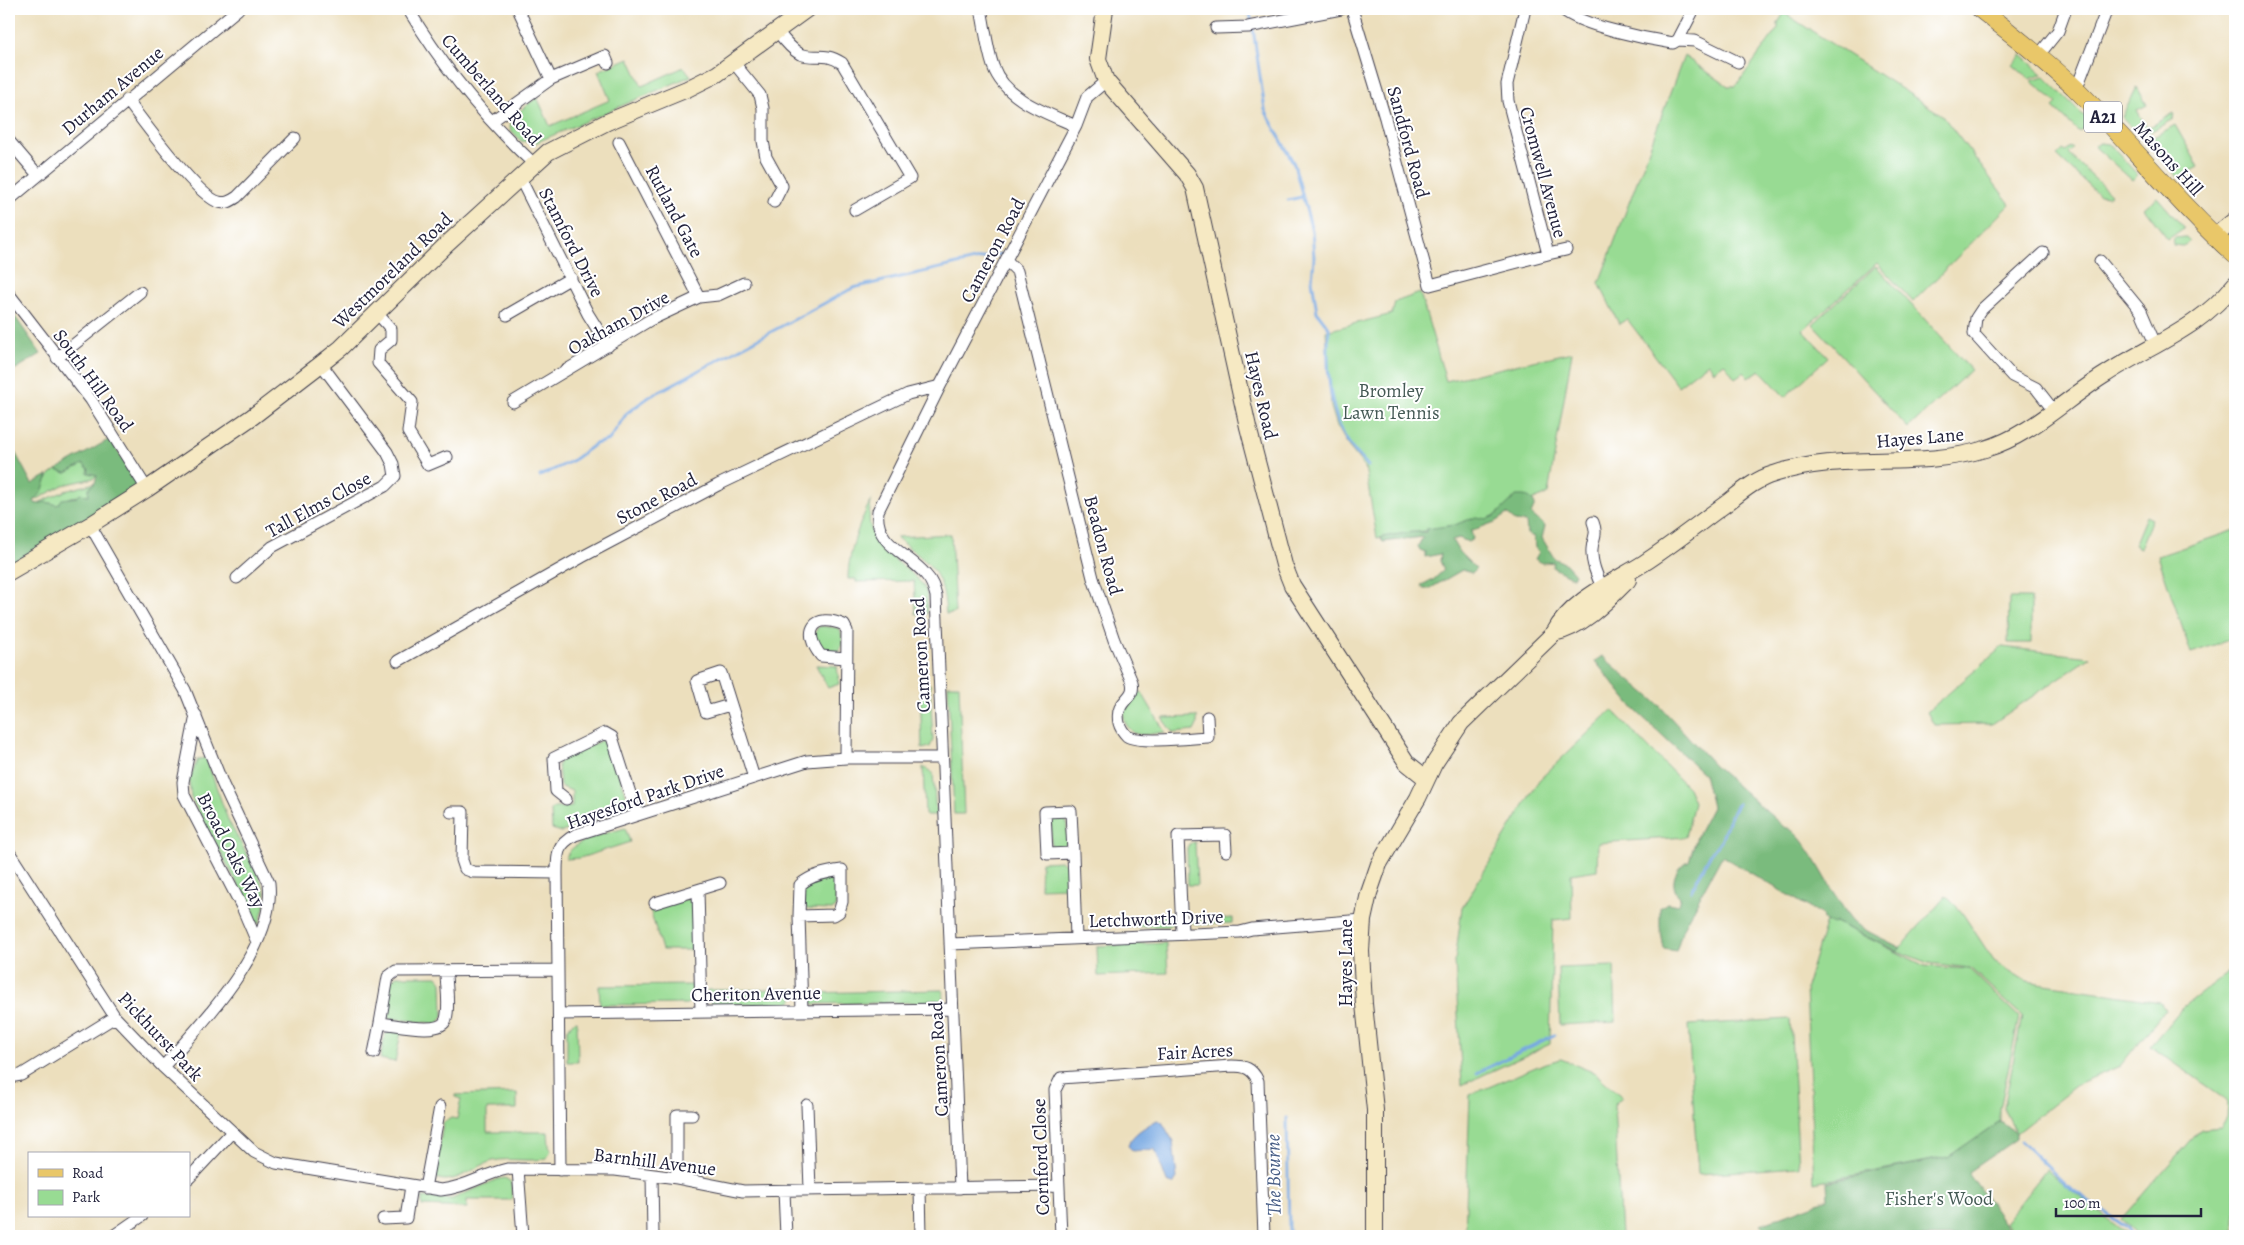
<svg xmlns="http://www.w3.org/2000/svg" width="2244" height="1245" font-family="Alegreya,serif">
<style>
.green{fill:#98db93;stroke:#5d7e67}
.forest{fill:#7abb7d;stroke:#4e6e5c}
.water{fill:#77a8e2;stroke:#4c658e}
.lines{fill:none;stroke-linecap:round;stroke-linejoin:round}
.stream{stroke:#77a8e2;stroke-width:3}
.minor-casing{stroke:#403e4e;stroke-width:13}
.secondary-casing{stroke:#403e4e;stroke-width:18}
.primary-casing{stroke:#403e4e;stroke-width:19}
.minor{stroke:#fff;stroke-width:11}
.secondary{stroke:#f6e9c3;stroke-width:16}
.primary{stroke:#e9c769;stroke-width:18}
.labels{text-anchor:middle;stroke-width:4;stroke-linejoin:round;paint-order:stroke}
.shield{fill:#fff;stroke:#646476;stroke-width:1}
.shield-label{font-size:18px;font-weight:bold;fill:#22223b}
.street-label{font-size:19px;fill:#22223b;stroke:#fff}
.park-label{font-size:19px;fill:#455a55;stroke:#fff}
.water-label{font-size:20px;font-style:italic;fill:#485e86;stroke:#fff}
</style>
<rect width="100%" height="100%" fill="#fff"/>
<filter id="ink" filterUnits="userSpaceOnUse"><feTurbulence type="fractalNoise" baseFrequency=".02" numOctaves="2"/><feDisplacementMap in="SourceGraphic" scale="10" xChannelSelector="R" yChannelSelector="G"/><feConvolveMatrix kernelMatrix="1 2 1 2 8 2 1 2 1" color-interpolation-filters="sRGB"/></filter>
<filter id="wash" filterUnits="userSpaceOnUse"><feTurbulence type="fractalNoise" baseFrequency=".0096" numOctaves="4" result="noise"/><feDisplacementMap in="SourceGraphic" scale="20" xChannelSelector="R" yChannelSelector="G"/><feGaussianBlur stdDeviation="1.12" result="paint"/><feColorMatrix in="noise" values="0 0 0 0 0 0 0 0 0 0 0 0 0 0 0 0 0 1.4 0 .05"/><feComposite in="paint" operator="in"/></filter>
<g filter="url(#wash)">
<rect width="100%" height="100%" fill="#ecdfbd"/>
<path class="green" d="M 1784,13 L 1942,115 L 2010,204 L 1913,302 L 1877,263 L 1803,330 L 1828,357 L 1785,397 L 1760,370 L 1748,378 L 1744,372 L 1735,378 L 1724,363 L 1714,371 L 1708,363 L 1678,386 L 1627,319 L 1619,324 L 1599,283 L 1684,56 L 1728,86 L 1736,86 L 1778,28 L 1778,23 Z
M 2021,55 L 2043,74 L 2042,75 L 2029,79 L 2013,65 Z
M 629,58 L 642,86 L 684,67 L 691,76 L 535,143 L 521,141 L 510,129 L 511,118 L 537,97 L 550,126 L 610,100 L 598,71 Z
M 2045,77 L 2090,122 L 2079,132 L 2053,107 L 2057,103 L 2031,81 Z
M 2137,87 L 2147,105 L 2137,110 L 2147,128 L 2174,113 L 2173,119 L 2141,137 L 2122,117 Z
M 2175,125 L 2199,167 L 2179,178 L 2145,142 Z
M 2100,143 L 2109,144 L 2138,175 L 2132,180 L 2094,146 Z
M 2070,147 L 2073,149 L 2068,154 L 2111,194 L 2108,196 L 2099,195 L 2057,156 L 2063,150 L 2066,152 Z
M 2157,197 L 2184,228 L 2168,239 L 2144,208 Z
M 2186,237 L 2190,241 L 2184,246 L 2173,245 L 2174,238 Z
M 1876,266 L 1971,370 L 1908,428 L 1813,324 Z
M 1420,293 L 1446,381 L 1572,352 L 1548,494 L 1477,523 L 1377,538 L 1365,467 L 1348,446 L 1337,426 L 1331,407 L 1326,331 L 1392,314 L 1395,302 Z
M 83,464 L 89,469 L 88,473 L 97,475 L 94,478 L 63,485 L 34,501 C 44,490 44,477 56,470 L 66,473 Z
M 95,483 L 89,495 L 71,497 L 58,506 L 51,503 L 36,504 L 65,491 Z
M 872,498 C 862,539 882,549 911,573 C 917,579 923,583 926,591 C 928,598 927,607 927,614 L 916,614 L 914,581 L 856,582 L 856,579 L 848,579 C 848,552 860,521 872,498 Z
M 2146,516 L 2152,519 L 2140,548 L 2134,545 Z
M 2235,530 L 2235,638 L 2191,653 L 2158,556 Z
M 951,534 L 955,613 L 946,614 C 943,568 928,564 896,537 Z
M 2009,598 L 2031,598 L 2031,643 L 2008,643 Z
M 821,626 L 839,628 C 843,635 844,646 838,652 L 825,653 L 815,637 L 817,628 Z
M 2002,647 L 2090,657 L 1992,724 L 1934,725 L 1927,712 Z
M 816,665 L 837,666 L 839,684 L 828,688 Z
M 930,684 L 933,740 L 930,747 L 922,749 L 920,685 Z
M 948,685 L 959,685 L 964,814 L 954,814 Z
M 1137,691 L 1142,693 L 1165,732 C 1157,733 1144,736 1137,734 C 1129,731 1121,720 1125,711 C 1127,706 1134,701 1137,691 Z
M 1612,710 L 1688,788 L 1694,802 L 1686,837 L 1598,843 L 1597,870 L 1571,874 L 1572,918 L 1553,920 L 1550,1044 L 1462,1085 L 1455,961 L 1462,908 L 1539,780 Z
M 1197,717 L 1197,725 L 1194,731 L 1173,733 L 1162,718 Z
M 602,740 L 607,741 L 611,746 L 629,804 L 625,809 L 562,832 L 552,829 L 551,811 L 554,808 L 572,807 L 572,791 L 560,786 L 558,765 L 560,760 Z
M 206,758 L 228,820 L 260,878 L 265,892 L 266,901 L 259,924 L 255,921 L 249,905 L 191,798 L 189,780 L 198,759 Z
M 923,767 L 933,773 L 936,815 L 925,815 Z
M 1062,816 L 1066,819 L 1068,840 L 1065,846 L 1057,849 L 1051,846 L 1051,819 Z
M 625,828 L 630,842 L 580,858 L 566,859 C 569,840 609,833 625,828 Z
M 1195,842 L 1197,885 L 1188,885 L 1187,848 L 1189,844 Z
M 1062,861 L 1067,865 L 1068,887 L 1040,888 L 1041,862 Z
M 832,876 L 836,878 L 836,907 L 832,910 L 807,909 L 804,905 L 803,888 L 807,884 Z
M 1946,896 L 1961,911 L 1994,961 L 2026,981 L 2160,1002 L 2165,1010 L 2120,1066 L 2080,1083 L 2016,1133 L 2004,1108 L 2022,1016 L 1970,968 L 1928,963 L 1897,951 Z
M 684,899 L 690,900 L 695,906 L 692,950 L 662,950 L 650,909 Z
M 1176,915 L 1175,922 L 1168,926 L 1127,927 L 1126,917 Z
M 1233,918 L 1233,923 L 1196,925 L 1190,921 Z
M 1827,918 L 1925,966 L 1969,969 L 2019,1017 L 2000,1109 L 2000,1121 L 1948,1157 L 1814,1183 L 1806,987 Z
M 1166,943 L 1168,973 L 1098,976 L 1097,946 Z
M 1614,966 L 1616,1022 L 1560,1025 L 1558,968 Z
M 2235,967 L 2235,1236 L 2139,1236 L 2121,1219 L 2200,1129 L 2221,1127 L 2227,1117 L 2228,1103 L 2223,1097 L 2150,1046 L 2182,1008 Z
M 396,976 L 437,976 L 442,982 L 443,1016 L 438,1024 L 389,1018 L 386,1014 L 391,981 Z
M 693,985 L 693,998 L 687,1004 L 600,1005 L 599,986 Z
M 794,989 L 793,1000 L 788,1004 L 714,1005 L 707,999 L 707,990 Z
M 943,990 L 943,999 L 938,1002 L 814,1004 L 809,1001 L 807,993 Z
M 1790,1019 L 1799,1167 L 1698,1174 L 1688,1025 Z
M 577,1021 L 578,1062 L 567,1062 L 567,1030 L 573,1022 Z
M 389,1031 L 401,1032 L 395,1062 L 380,1059 L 385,1035 Z
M 1561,1059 L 1595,1073 L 1622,1097 L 1614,1105 L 1621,1236 L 1465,1236 L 1470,1095 L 1543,1064 Z
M 517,1093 L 517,1109 L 487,1109 L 487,1132 L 548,1132 L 549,1146 L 551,1150 L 547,1158 C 530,1163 510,1157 493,1161 C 476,1165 452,1188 435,1177 L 443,1123 L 451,1118 L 457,1119 L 461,1099 L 455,1097 L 455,1095 Z
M 2046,1170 L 2124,1232 L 2127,1236 L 2005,1236 L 2010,1229 L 2005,1222 Z
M 505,1178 L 511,1182 L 512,1200 L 467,1200 L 467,1208 L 422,1206 L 422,1197 L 452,1199 L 498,1179 Z"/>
<path class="forest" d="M 9,308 L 41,354 L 9,373 Z
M 110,439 L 142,488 L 9,567 L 9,441 L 32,484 L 48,475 L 42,492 L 34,501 L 36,504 L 46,502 L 58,505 L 62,499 L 77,497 L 80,494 L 89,495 L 88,489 L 95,483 L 97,475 L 88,473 L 89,469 L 83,464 L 66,473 L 56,470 Z
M 1516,496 C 1525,496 1531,495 1535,505 L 1531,514 L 1545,526 L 1542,538 L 1554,558 L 1566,564 L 1575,574 L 1573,578 L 1552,567 L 1554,562 L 1542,563 L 1535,559 L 1539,552 L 1535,548 L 1534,537 L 1527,534 L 1526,522 L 1515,521 L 1507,514 L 1495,522 L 1471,531 L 1473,539 L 1468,542 L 1459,538 L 1452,540 L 1459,552 L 1476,569 L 1472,573 L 1462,570 L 1429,589 L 1424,589 L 1421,585 L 1433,580 L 1444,570 L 1440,561 L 1441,554 L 1425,557 L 1425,552 L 1420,550 L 1418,546 L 1423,537 L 1383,542 L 1380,539 L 1382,537 L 1411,532 L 1426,532 L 1426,529 L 1454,525 L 1476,517 L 1487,519 L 1496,515 Z
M 1602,656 L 1657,703 L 1714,765 L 1784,827 C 1806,829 1836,905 1854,922 C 1864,931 1888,941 1901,948 L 1897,951 L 1835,922 L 1833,924 L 1823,920 L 1822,915 L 1722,856 L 1684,926 L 1676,951 L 1664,949 L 1660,927 L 1660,908 L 1667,903 L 1678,905 L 1680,897 C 1668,886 1675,866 1689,861 L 1697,836 L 1712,807 L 1704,774 L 1635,710 L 1595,661 Z
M 2000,1121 L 2016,1133 L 2016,1139 L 1968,1172 L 2008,1229 L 2003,1236 L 1769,1236 L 1761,1224 L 1828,1199 L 1827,1182 L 1948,1157 Z"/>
<path class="water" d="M 1157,1120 L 1162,1122 L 1173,1141 L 1177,1178 L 1173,1184 L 1167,1182 L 1155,1149 L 1133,1151 L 1128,1146 C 1131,1134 1147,1126 1157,1120 Z"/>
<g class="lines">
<path class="stream" d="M 1249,9 L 1252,23
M 1253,29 L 1265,110 L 1294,164 L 1312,231 L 1314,258 L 1312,280 L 1317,312 L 1329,328 C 1326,363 1328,411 1348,442 C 1353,451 1362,458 1368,466
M 1288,200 L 1302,197
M 540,476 L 572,461 L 595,444 L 609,440 L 627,413 L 649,397 L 853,288 L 1001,254
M 1691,891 L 1711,853 L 1722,839 L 1728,821 L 1738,803
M 1477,1073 L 1554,1035
M 1287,1118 L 1289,1231
M 2021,1141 L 2066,1185 L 2127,1228 L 2131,1236"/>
</g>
</g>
<g filter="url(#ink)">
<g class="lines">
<defs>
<path id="minor" d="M 408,9 C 443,67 484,118 534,164
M 518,9 L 551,79
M 981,9 C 985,28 987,48 993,66 C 1005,100 1047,113 1076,126
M 1352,9 L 1385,118 L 1430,285 L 1548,254 L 1508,101 L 1507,84 L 1525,9
M 1562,9 C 1581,26 1647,39 1673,43 L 1678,40 L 1694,9
M 1216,28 L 1248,27 L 1341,9
M 778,32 C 784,40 791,49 800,54 C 816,60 823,51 842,63 L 910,178 L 855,210
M 1678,40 L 1695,41 L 1738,62
M 2038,56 L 2058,31 L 2066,9
M 734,63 L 760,95 L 763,108 L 763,141 L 766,157 L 782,186 L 774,202
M 2074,87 L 2079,82 L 2107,9
M 127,100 C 142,120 199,198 219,202 C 226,204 231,201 237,197 L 295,138
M 492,121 L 551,79 L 605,56 L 608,63
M 9,141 L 38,175
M 619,142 L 699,297
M 520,178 L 588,314 L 608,346
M 9,200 L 238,9
M 2043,253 L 1982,309 L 1976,318 L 1974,334 L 2012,376 L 2036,388 L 2054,411
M 1548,254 L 1566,250
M 1006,260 L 1017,271 L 1093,578 L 1114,640 L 1132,682 C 1135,696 1125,697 1120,708 C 1118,712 1118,719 1119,723 C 1120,727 1124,733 1127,736 C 1140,744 1191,738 1208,737 L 1207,717
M 2100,261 L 2141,311 L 2156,346
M 9,294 L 91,400 L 147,489
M 377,313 L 391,329 L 391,340 L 379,350 L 378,363 L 412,402 L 408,432 L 428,465 L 447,457
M 507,315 L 571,278
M 57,358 L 140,292
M 513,402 L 650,320 L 699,297 L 718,295 L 744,283
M 1593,522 C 1598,535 1593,537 1592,549 C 1591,561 1597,578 1603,588
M 90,525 L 185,690 L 223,785 L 269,883 C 276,949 203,1021 163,1067
M 237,578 L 272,547 L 385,486 L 395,476 L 393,464 L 387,452 L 321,364
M 398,661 L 582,557 L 718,485 L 908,394 L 940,386
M 730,705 L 706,712 L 697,681 L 721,673 L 754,778
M 196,715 L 183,782 L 184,795 L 242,907 L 257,942
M 846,758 L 847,631 L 844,625 C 814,612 801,631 821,656 L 846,658
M 566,799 L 556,791 L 554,758 L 605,733 L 612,737 L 637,815
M 451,812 L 463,812 L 462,860 L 465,869 L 473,872 L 557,873
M 9,852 L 115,1017 L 163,1067 L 254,1152 L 276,1163 L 441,1190 C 465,1188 484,1174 507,1169 L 615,1170 L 677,1178 L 743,1191 L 1058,1186
M 1073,853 L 1071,811 L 1045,812 L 1047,854 L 1073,853 L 1076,938
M 698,890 L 701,1012
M 655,903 L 720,883
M 799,916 L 800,885 C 810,875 828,872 842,870 L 842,902 L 839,912 L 834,915 L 799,916 L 802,1010
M 1182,933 L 1178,836 L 1225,835 L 1226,851
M 950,944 L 1240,932 L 1252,929 L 1363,920
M 446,972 C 446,986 450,1005 446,1019 C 442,1036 394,1024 380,1023 L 388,977 L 396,971 L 558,970
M 559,1014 L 953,1009
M 374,1053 L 380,1023
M 9,1077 L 21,1075 L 115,1017
M 807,1105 L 810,1190
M 518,1169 L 523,1236
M 560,1170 L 557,873 C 557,853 557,845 575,835 L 807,761 L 846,758 L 942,758
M 652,1175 L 653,1236
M 189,1178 L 232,1132
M 677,1178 L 677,1115 L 692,1115
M 425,1188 L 440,1107
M 920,1188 L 921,1236
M 960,1188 L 936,596 C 934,588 932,581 926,575 C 908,553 874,545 878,511 L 940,386 L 1076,126 L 1087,97 L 1106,81
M 784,1191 L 786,1236
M 383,1219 L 406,1218 L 411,1186
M 113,1236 L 142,1216
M 1061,1236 L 1055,1090 L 1061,1078 L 1232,1066 C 1245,1066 1252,1068 1258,1081 L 1264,1236"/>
<path id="secondary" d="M 1105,9 L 1098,59 L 1106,81 L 1187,174 L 1195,188 L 1248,427 L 1284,565 L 1292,585 L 1407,763 L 1427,779
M 2215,236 L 2235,220
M 9,572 L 90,525 L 147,489 L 252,417 L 321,364 L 341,348 L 446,245 L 548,152 L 607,122 L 687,89 L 717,74 L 807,9
M 1554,633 C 1583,627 1608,600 1628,580
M 1375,1236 L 1375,1110 L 1364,1004 L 1361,951 L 1363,920 L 1369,893 L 1379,864 L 1418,798 L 1434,764 L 1461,723 L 1554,633 C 1571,600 1614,582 1644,563 C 1672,545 1699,523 1727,503 C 1741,492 1756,479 1774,474 C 1842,451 1916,470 1985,449 C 2032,435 2065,399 2106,374 C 2152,344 2199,329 2235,284"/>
<path id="primary" d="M 1980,9 C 2012,34 2044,59 2074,87 C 2129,141 2177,203 2235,255"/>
</defs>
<use href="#minor" class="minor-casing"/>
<use href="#secondary" class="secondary-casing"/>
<use href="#primary" class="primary-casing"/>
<use href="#minor" class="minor"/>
<use href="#secondary" class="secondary"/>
<use href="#primary" class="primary"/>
</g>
</g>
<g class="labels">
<rect class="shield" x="2084" y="101.5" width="38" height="31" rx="4"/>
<g class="shield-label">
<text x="2103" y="123">A21</text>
</g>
<g class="street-label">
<text transform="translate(492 89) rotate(49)" y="7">Cumberland Road</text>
<text transform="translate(112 90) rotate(-40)" y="7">Durham Avenue</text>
<text transform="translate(1409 142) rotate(75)" y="7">Sandford Road</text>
<text transform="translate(2169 158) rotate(48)" y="7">Masons Hill</text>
<text transform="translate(1544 172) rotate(75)" y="7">Cromwell Avenue</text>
<text transform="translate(675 211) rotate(62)" y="7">Rutland Gate</text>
<text transform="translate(572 242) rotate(63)" y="7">Stamford Drive</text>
<text transform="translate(992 250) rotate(-62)" y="7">Cameron Road</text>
<text transform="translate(392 270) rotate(-44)" y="7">Westmoreland Road</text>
<text transform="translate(618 322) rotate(-29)" y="7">Oakham Drive</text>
<text transform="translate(94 380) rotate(54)" y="7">South Hill Road</text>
<text transform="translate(1262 395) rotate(77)" y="7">Hayes Road</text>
<text transform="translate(1920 437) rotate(-5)" y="7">Hayes Lane</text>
<text transform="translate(656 498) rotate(-28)" y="7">Stone Road</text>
<text transform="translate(318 504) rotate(-29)" y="7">Tall Elms Close</text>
<text transform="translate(1104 545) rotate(75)" y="7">Beadon Road</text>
<text transform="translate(920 655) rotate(-93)" y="7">Cameron Road</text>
<text transform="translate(645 796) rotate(-19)" y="7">Hayesford Park Drive</text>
<text transform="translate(232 850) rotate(63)" y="7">Broad Oaks Way</text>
<text transform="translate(1156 918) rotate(-2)" y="7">Letchworth Drive</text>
<text transform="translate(1345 963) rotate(-90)" y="7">Hayes Lane</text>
<text transform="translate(756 993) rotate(-1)" y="7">Cheriton Avenue</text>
<text transform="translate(161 1036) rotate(47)" y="7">Pickhurst Park</text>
<text transform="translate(1195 1051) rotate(-3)" y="7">Fair Acres</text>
<text transform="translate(938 1059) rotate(-93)" y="7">Cameron Road</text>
<text transform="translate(1040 1157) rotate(-92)" y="7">Cornford Close</text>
<text transform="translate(655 1161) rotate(7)" y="7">Barnhill Avenue</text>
</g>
<g class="park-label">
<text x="1391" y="397">Bromley<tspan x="1391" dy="22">Lawn Tennis</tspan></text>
<text x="1939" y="1205">Fisher's Wood</text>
</g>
<g class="water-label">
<text transform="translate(1273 1175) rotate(-91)" y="7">The Bourne</text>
</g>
</g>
<rect width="2244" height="1245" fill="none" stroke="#fff" stroke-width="30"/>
<rect x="28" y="1152" width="162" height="65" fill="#ffffff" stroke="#a7a7b1"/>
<rect x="38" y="1169" width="25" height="8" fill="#e9c769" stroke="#a7a7b1"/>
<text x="72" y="1178" font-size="15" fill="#22223b">Road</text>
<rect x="38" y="1190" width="25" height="15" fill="#98db93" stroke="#a7a7b1"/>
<text x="72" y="1202" font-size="15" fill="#22223b">Park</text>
<path d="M2056 1208v8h145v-8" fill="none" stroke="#22223b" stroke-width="2.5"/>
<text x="2064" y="1208" font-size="15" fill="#22223b" stroke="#ffffff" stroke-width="4" paint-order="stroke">100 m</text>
</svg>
